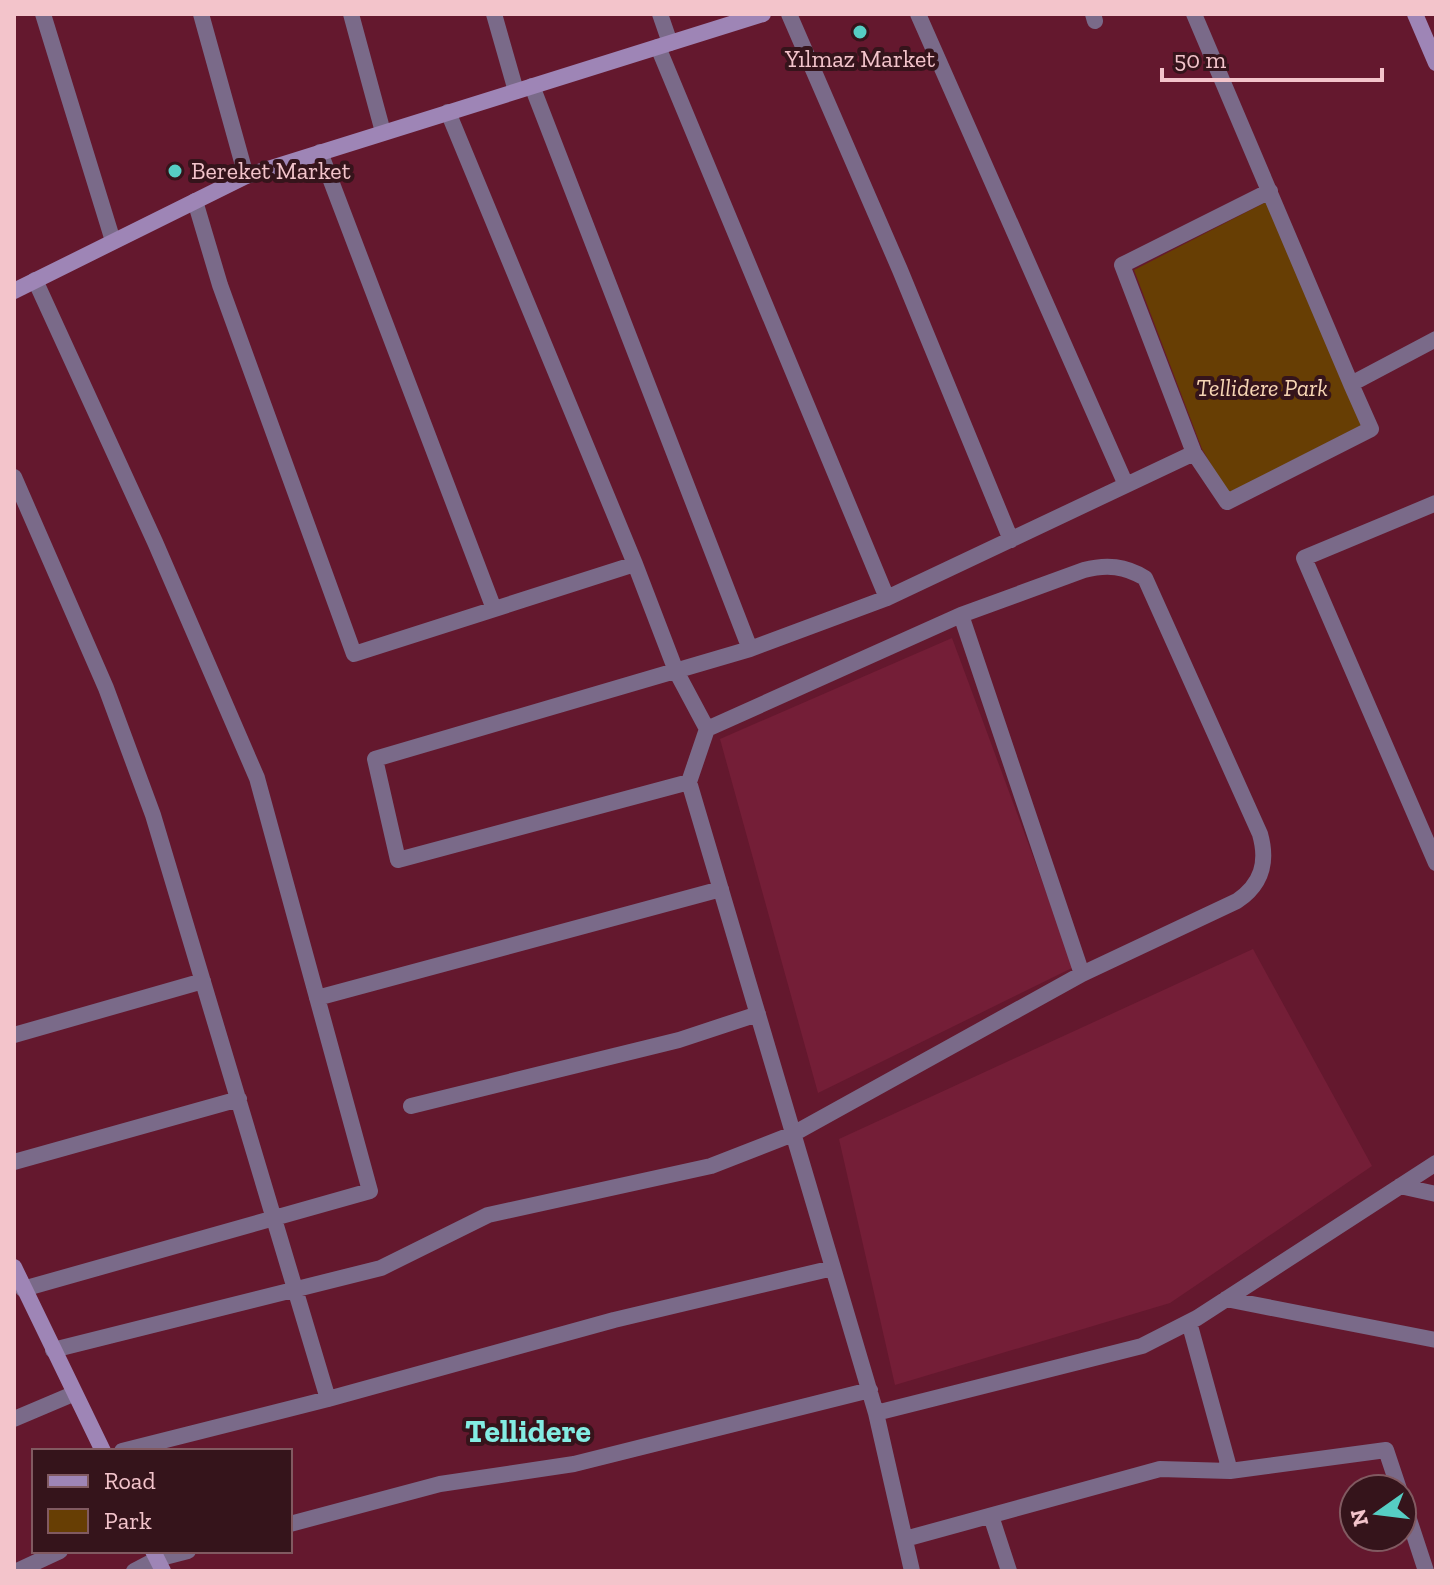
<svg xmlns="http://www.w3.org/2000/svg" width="1450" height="1585" font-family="'Zilla Slab',serif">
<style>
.built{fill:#741e37}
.green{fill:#673e04}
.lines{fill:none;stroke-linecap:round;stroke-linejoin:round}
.street{stroke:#7a6a89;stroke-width:16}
.secondary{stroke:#9e85b6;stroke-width:16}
.poi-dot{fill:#56cec4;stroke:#35141b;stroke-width:3}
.labels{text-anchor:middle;stroke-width:8;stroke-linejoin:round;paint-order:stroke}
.poi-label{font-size:24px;fill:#f3c4cb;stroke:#35141b}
.park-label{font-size:24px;font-style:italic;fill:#f6d5b4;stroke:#35141b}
.district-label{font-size:32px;font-weight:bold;fill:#83ede3;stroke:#35141b}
</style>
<rect width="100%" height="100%" fill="#64182e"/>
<path class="built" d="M 952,638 L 1074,967 L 818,1093 L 720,739 Z
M 1253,949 L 1372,1166 L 1170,1303 L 895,1385 L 839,1139 Z"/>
<path class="green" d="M 1266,202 L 1362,425 L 1228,493 L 1202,449 L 1134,270 Z"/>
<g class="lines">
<path class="street" d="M 43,14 L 113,241
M 201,14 L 246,176
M 351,14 L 383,132
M 494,14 L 516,91
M 660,14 L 670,43
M 789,14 L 900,270 L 1011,540
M 918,14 L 1126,485
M 1093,14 L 1095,21
M 1194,14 L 1351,384
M 658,47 L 887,598
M 532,86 L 750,649
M 448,112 L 635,564 L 676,671 L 707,729 L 689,782 L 876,1413 L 912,1571
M 320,152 L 494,609
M 195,201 L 220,285 L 354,654 L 635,564
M 1194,453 L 1122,265 L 1270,191
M 14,477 L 106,688 L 153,815 L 328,1399
M 1436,503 L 1304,558 L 1436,863
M 961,615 L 1082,974
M 689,782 L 398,860 L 375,759 L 750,649 L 887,598 L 1194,453 L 1227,502 L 1371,429 L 1351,384 L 1436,339
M 317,998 L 721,889
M 14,1035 L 203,981
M 411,1106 L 679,1040 L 758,1014
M 14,1162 L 239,1099
M 1400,1186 L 1436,1194
M 23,1289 L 370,1191 L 257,778 L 155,542 L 35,280
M 1226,1299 L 1436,1340
M 1189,1322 L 1230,1471
M 53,1350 L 381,1268 L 488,1215 L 711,1166 L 793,1134 L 1082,974 L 1237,901 C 1262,884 1268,862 1260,834 L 1145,578 C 1125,566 1107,564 1084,570 L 961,615 L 707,729
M 876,1413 L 1142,1346 L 1197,1318 L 1436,1163
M 14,1419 L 73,1394
M 122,1451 L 328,1399 L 614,1320 L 833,1268
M 1402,1498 L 1426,1571
M 991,1516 L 1009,1571
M 290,1524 L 440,1484 L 574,1464 L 870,1390
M 905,1539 L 1160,1469 L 1230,1471 L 1386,1450 L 1399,1489
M 17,1571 L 60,1551
M 134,1571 L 157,1559 L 188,1551"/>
<path class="secondary" d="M 1415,14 L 1436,63
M 14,291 L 246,176 L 763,14
M 14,1267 L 103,1451
M 153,1551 L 163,1571"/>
</g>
<g class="poi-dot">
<circle cx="860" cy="32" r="8"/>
<circle cx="175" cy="171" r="8"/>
</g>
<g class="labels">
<g class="poi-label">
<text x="860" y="67">Yılmaz Market</text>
<text x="191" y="179" text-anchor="start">Bereket Market</text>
</g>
<g class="park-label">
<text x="1262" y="396">Tellidere Park</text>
</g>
<g class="district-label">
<text x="528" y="1442">Tellidere</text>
</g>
</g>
<rect width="1450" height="1585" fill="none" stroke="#f3c4cb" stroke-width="32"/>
<rect x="32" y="1449" width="260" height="104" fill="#35141b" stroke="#815a61" stroke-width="2"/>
<rect x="48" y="1475" width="40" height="12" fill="#9e85b6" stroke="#815a61" stroke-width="2"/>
<text x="104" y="1489" font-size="24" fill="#f3c4cb">Road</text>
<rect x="48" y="1509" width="40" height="24" fill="#673e04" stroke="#815a61" stroke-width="2"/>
<text x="104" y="1529" font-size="24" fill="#f3c4cb">Park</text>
<g transform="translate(1378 1513) rotate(256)"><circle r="38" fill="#35141b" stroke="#815a61" stroke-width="2"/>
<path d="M0-6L14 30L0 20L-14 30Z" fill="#56cec4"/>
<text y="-12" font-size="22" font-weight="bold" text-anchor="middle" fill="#f3c4cb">N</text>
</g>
<path d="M1162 68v12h220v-12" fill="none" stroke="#f3c4cb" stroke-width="4"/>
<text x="1174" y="68" font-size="24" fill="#f3c4cb" stroke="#35141b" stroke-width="6" paint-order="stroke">50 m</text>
</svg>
